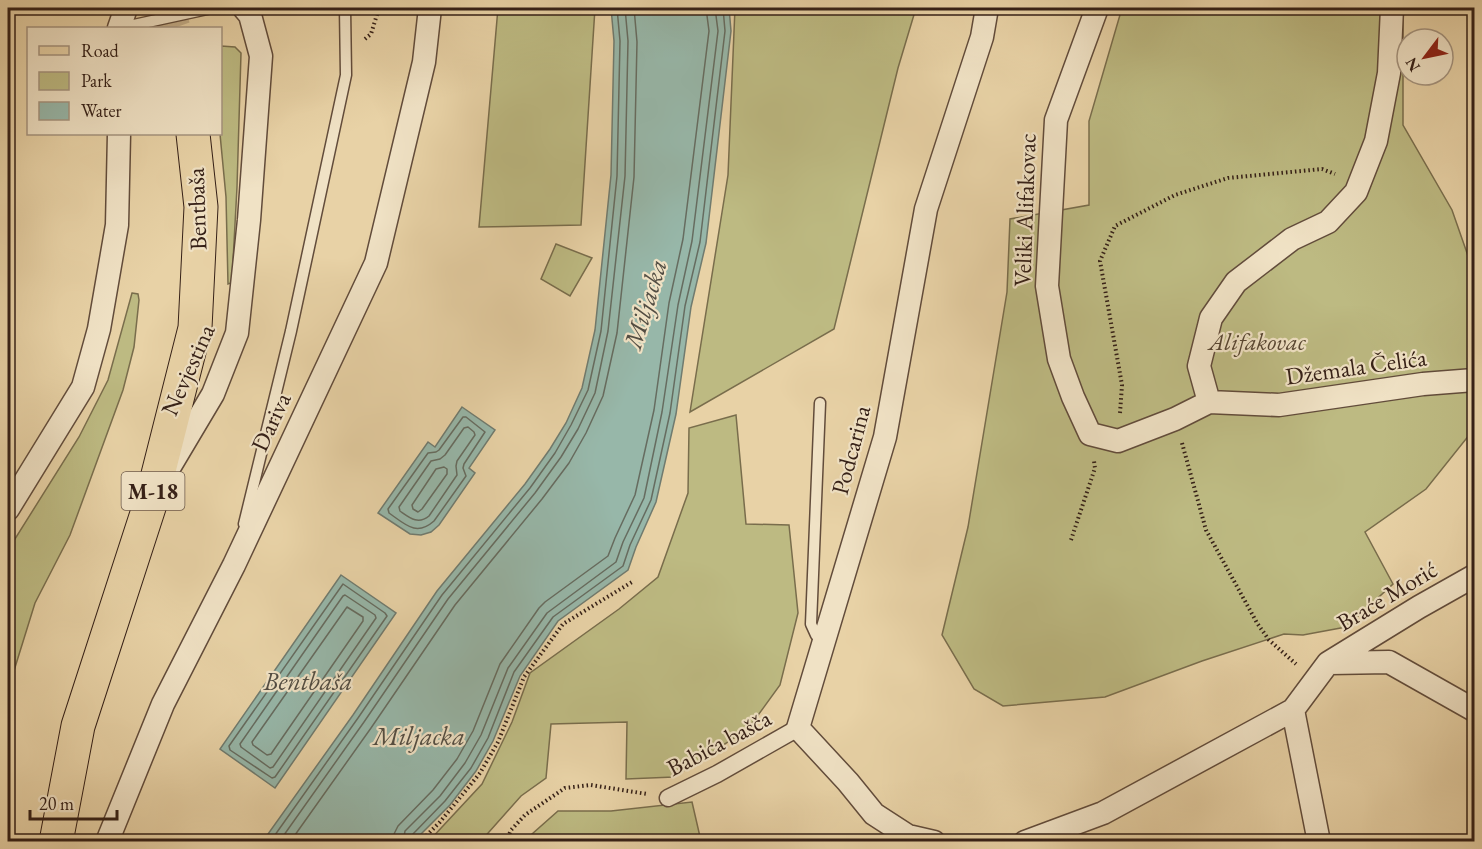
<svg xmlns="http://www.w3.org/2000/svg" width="1482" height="849" font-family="'EB Garamond',serif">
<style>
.green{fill:#bdba82;stroke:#796d4c;stroke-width:1.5}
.water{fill:#97b7a9;stroke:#707b6f;stroke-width:1.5}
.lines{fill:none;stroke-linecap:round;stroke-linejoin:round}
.shore{stroke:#666c60;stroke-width:1.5}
.primary-tunnel{stroke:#c4ae89;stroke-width:33;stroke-dasharray:33 16;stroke-linecap:butt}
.service-casing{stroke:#624c3b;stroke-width:13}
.pedestrian-casing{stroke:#624c3b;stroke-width:19}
.minor-casing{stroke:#624c3b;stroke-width:25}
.primary-casing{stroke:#352017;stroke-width:35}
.path{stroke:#352017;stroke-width:4;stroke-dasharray:1.5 3;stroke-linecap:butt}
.service{stroke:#f0e2c5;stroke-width:10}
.pedestrian{stroke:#f0e2c5;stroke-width:16}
.minor{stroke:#f0e2c5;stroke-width:22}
.primary{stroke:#e8d2a6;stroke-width:33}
.labels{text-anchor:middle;stroke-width:4.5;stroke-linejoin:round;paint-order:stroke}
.shield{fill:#f0e2c5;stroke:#6d5a4b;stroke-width:1.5}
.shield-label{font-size:22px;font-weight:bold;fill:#352017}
.street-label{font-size:24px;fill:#352017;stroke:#f0e2c5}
.park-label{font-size:24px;font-style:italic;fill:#574632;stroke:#f0e2c5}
.water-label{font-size:26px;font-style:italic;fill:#524d43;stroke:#f0e2c5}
</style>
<rect width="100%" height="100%" fill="#e8d2a6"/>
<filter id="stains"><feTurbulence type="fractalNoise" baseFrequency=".00333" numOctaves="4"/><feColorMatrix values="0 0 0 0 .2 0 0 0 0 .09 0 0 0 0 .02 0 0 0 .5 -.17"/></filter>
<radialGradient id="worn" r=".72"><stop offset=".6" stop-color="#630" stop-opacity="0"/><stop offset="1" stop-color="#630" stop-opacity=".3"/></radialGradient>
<path class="green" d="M 498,8 L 595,8 L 581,225 L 479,227 Z
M 735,8 L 916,8 L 898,68 L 834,329 L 690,412 L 728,175 Z
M 1122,8 L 1403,8 L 1403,125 L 1452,210 L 1474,273 L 1474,429 L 1426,489 L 1365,532 L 1393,584 L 1346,627 L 1303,635 L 1284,634 L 1202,661 L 1105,697 L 1003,706 L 974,689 L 942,635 L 968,527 L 1007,292 L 1010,219 L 1089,205 L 1089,121 Z
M 221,46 L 235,47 L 241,53 L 237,187 L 232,280 L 231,283 L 228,284 L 226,197 L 220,134 Z
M 556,244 L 592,258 L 570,296 L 541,279 Z
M 132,293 L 138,294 L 139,300 L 134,347 L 123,390 L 70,535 L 35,603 L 8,690 L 8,550 L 79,437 L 108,380 Z
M 736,415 L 746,524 L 789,525 L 798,613 L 780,685 L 748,729 L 674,777 L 626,779 L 627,722 L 551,724 L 546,778 L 521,796 L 481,841 L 429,841 L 482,784 L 512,722 L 530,673 L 619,609 L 658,577 L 688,493 L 689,428 Z
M 692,802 L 701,841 L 523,842 L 558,811 L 611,811 Z"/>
<path class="water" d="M 611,8 L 729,8 L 731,31 L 706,243 L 691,307 L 676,414 L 656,502 L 636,547 L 628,570 L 558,621 L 520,676 L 493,741 L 476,771 L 450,805 L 414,841 L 263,841 L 353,715 L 437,591 L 525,484 L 550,449 L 566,423 L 582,388 L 595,330 L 611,175 L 614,41 Z
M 462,407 L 495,430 L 469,468 L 475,473 L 439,525 L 431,532 L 421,535 L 410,534 L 378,513 L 428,442 L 435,447 Z
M 341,575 L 396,613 L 275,788 L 220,749 Z"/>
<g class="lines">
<path class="shore" d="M 463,417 L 466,417 L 485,432 L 464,464 L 463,468 L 466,476 L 434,521 C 416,537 405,524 389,513 L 388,509 L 428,453 L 436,452 L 439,450 Z
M 468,427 L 474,432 L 475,435 L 457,461 L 456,466 L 457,475 L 429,516 C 418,525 410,518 400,511 L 399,507 L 431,461 L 440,459 L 445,455 L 464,428 Z
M 444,467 L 447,469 L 447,474 L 422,509 L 418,512 L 413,509 L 412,505 L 436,469 Z
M 343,584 L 385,613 L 387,616 L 275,777 L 272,778 L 230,750 L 229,746 Z
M 345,595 L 375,615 L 376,618 L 273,767 L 270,768 L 241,747 L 240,744 L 343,596 Z
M 347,607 L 363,617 L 363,621 L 271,754 L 267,755 L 253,745 L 252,742 Z
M 270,842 L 358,718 L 442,595 L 530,488 L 555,453 L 571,425 L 588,390 L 601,331 L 617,176 L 620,41 L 617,8
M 279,842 L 364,722 L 448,599 L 535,493 L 561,457 L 578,429 L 595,393 L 608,331 L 625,176 L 628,41 L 625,8
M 290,842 L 371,728 L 455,605 L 542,499 L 569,463 L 586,433 L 603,396 L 617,333 L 634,177 L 637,42 L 634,8
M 393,842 L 394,834 L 398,826 L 433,790 L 457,759 L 473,731 L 500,664 L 539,608 L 545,602 L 608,556 L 615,538 L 635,495 L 654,410 L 669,303 L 683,239 L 709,31 L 706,8
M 403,842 L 405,831 L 440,796 L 465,763 L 481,735 L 508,668 L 547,613 L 616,562 L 623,542 L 644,498 L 662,412 L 678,305 L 692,241 L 718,31 L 715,8
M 410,842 L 412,835 L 445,801 L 471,768 L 488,738 L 514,672 L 553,617 L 623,566 L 630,545 L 651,500 L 670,413 L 685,306 L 700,242 L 725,31 L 723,8"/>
<path class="primary-tunnel" d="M 167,8 L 174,28"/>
<defs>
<path id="service" d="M 120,28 L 212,8
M 820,403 L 811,624 L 816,635 L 823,643
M 244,524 L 291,331 L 346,75 L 345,8"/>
<path id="pedestrian" d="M 668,798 L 717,774 L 798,728"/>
<path id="minor" d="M 1097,8 L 1056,120 L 1047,286 L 1059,359 L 1073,397 L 1090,434 L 1118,441 L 1175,419 L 1209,402 L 1199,366 L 1211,318 L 1236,282 L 1292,239 L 1328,222 L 1356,192 L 1376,141 L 1389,73 L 1392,8
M 119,28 L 126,8
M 1209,402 L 1279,405 L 1423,384 L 1474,380
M 166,473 L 213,394 L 237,333 L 249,220 L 261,56 L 250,15 L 244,8
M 8,509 L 83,387 L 99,329 L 117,225 L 119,134
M 1330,663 L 1389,662 L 1474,710
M 1293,710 L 1319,842
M 107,842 L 163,704 L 234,565 L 376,263 L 424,62 L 430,8
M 934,842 L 908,836 L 874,814 L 848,782 L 798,728 L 885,437 L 926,209 L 982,37 L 987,8
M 1025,842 L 1103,813 L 1293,710 L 1328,663 L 1419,607 L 1474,576"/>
<path id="primary" d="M 56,842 L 78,726 L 152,498 L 195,328 L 201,207 L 193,134"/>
</defs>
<use href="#service" class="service-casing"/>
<use href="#pedestrian" class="pedestrian-casing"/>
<use href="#minor" class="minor-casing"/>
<use href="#primary" class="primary-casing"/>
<path class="path" d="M 365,39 L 371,34 L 379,8
M 1120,413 L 1122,385 L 1100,261 L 1115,226 L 1175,195 L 1228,178 L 1322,169 L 1335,174
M 1182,443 L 1206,530 L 1257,623 L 1269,640 L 1296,664
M 1071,540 L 1095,468 L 1094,461
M 420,842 L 440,822 L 480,773 L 498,742 L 524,677 L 563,624 L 632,582
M 506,842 L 511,830 L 525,815 L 565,788 L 591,785 L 647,794"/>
<use href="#service" class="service"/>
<use href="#pedestrian" class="pedestrian"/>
<use href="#minor" class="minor"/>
<use href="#primary" class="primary"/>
</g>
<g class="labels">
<rect class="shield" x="121.5" y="472" width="63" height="38" rx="4.5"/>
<g class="shield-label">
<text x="153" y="499">M-18</text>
</g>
<g class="street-label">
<text transform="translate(197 209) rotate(-92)" y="8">Bentbaša</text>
<text transform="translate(1025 210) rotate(-88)" y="8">Veliki Alifakovac</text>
<text transform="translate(1356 367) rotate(-8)" y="8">Džemala Čelića</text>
<text transform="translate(188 370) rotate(-66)" y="8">Nevjestina</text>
<text transform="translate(271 422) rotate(-65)" y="8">Dariva</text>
<text transform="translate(851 450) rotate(-75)" y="8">Podcarina</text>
<text transform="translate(1387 596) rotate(-31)" y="8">Braće Morić</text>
<text transform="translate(719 743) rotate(-28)" y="8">Babića bašča</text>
</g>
<g class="park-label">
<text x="1257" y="350">Alifakovac</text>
</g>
<g class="water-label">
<text transform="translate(645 304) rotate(-73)" y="9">Miljacka</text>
<text x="308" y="690">Bentbaša</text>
<text x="419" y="745">Miljacka</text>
</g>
</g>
<rect width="1482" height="849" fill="none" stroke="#e8d2a6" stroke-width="30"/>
<rect x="9" y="9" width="1464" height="831" fill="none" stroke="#352017" stroke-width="3"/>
<rect x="15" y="15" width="1452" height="819" fill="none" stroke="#352017" stroke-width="1.5"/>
<rect x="27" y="27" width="195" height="108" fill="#f0e2c5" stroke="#a5947f" stroke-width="1.5"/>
<rect x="39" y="46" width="30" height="9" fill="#e8d2a6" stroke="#a5947f" stroke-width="1.5"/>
<text x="81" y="57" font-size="18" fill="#352017">Road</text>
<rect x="39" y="72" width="30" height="18" fill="#bdba82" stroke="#a5947f" stroke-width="1.5"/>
<text x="81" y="87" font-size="18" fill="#352017">Park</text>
<rect x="39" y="102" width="30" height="18" fill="#97b7a9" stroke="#a5947f" stroke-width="1.5"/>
<text x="81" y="117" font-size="18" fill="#352017">Water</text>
<g transform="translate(1425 57) rotate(238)"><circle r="28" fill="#f0e2c5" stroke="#a5947f" stroke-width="1.5"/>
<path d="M0-4.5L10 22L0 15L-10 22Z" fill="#8f2418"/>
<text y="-9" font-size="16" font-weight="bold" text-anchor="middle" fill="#352017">N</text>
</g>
<path d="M30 810v9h87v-9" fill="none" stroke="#352017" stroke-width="3"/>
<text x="39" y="810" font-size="18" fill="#352017" stroke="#f0e2c5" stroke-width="4.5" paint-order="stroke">20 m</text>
<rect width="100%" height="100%" filter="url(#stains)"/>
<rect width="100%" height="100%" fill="url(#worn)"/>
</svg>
